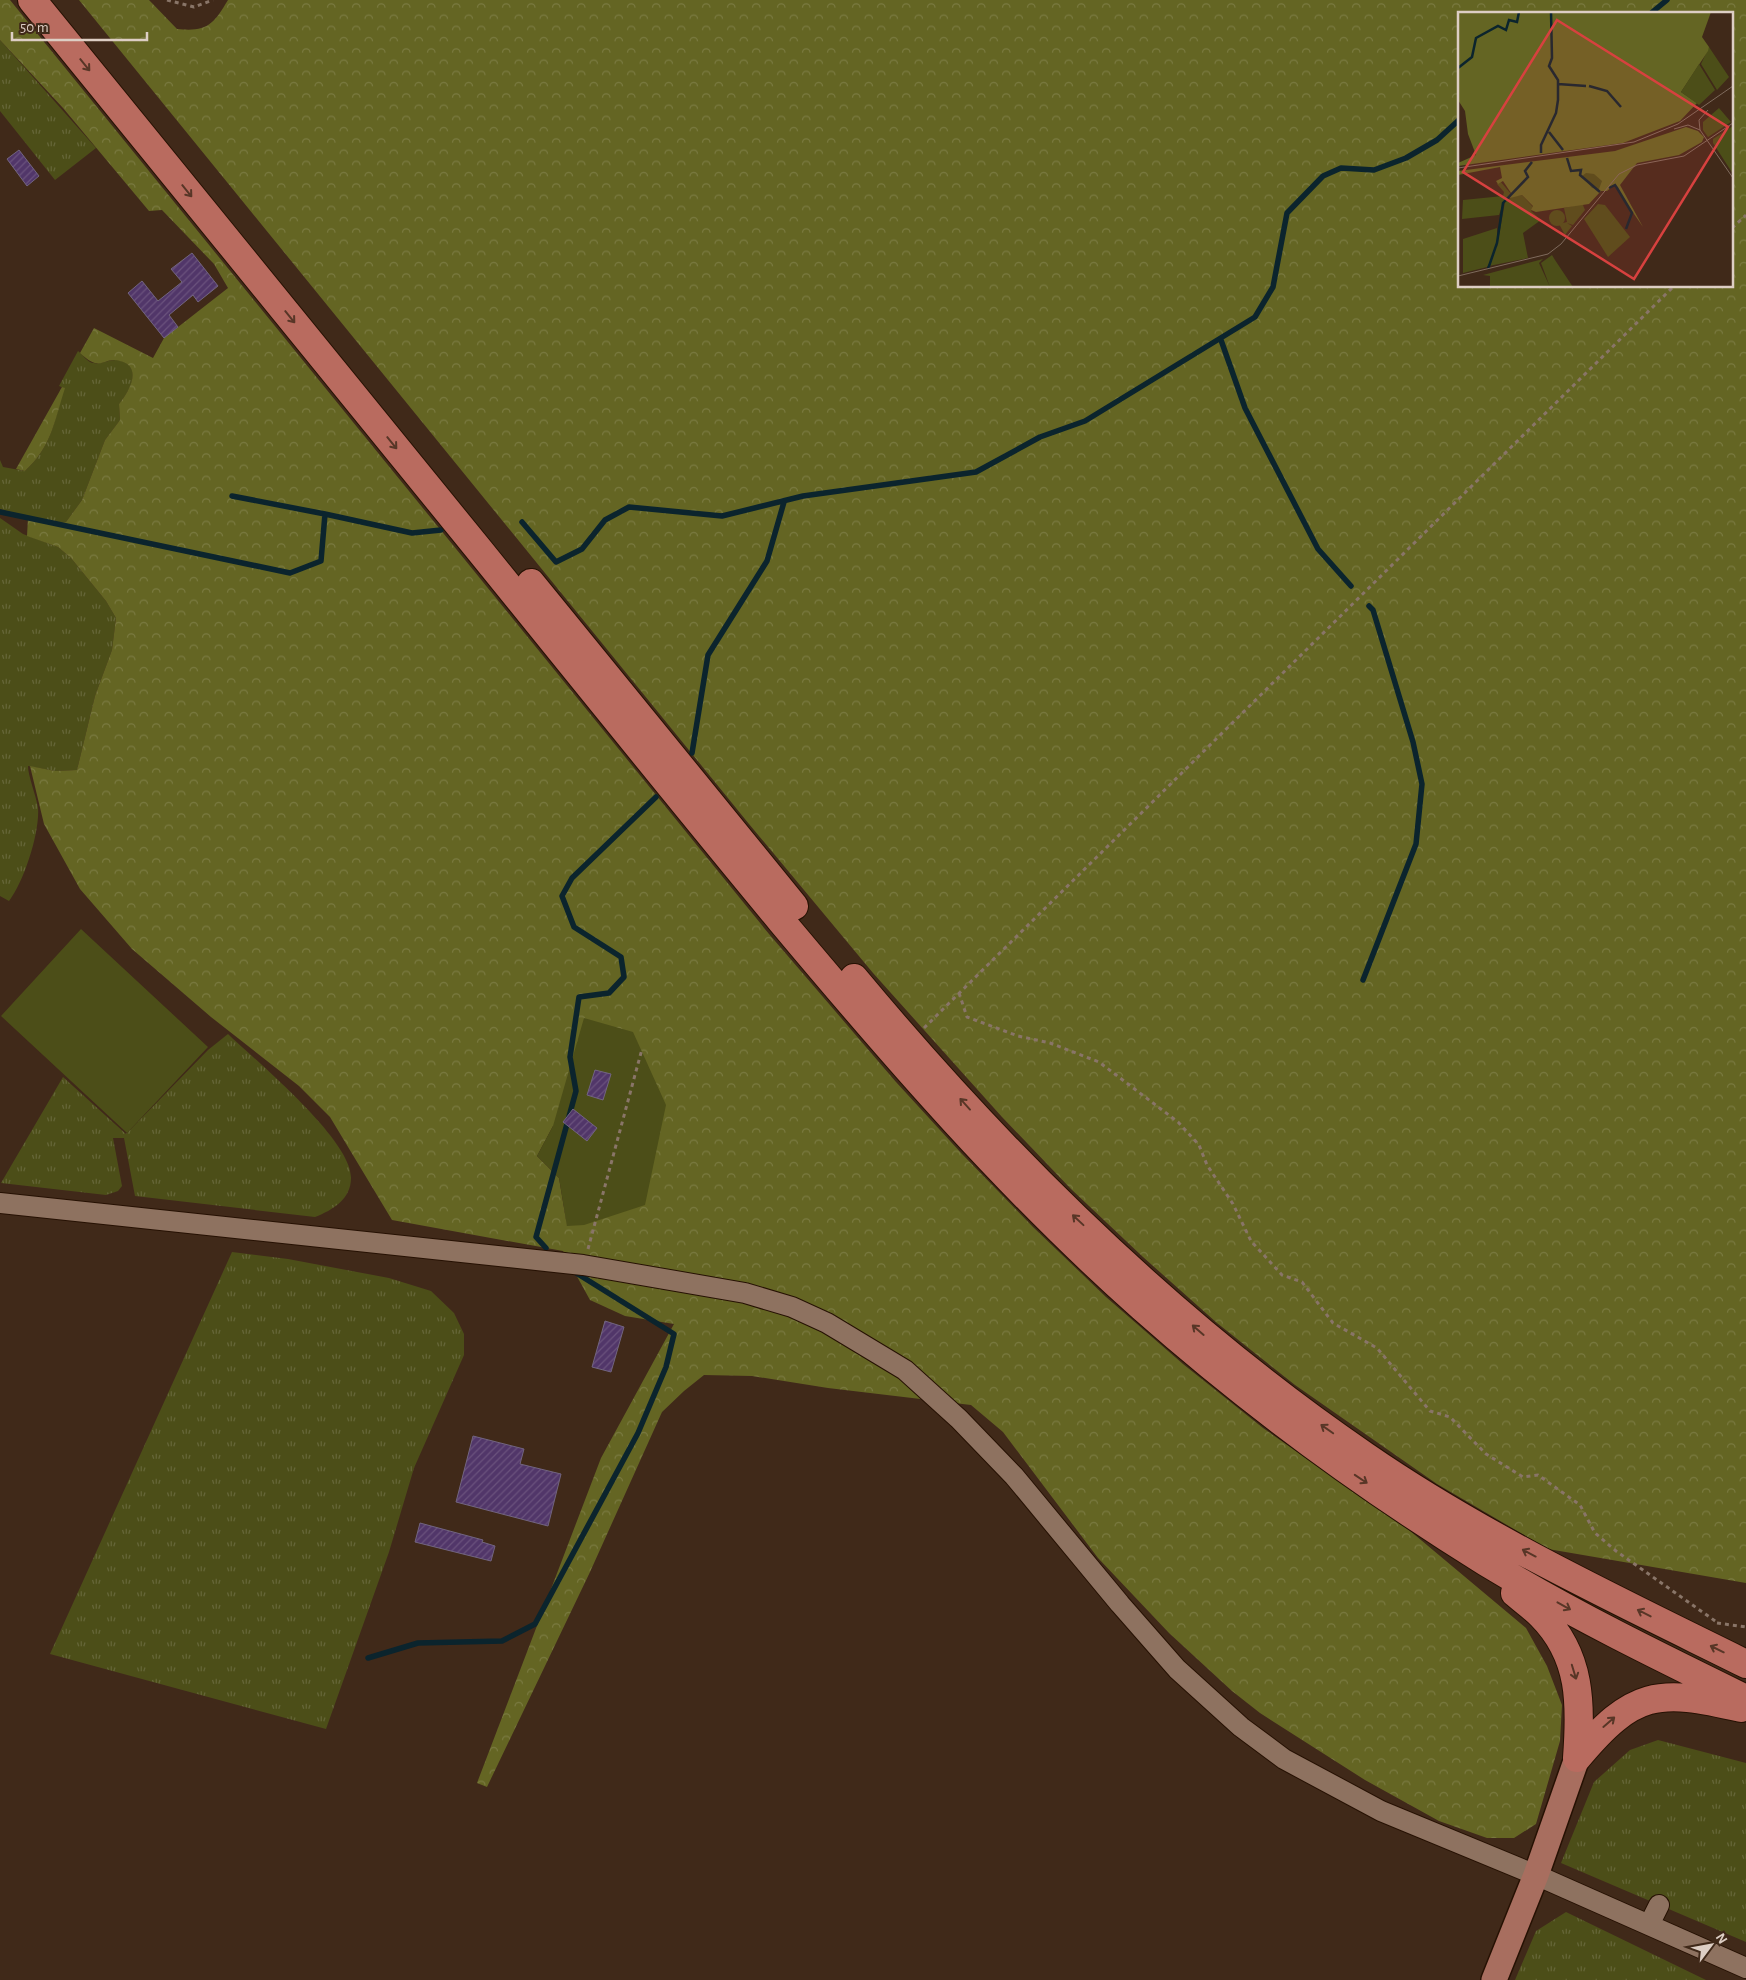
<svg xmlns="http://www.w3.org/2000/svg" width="1746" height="1980" font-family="'Alegreya Sans',sans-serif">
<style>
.grass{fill:url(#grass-tufts)}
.forest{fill:url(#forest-crowns);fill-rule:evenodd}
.garden{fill:#4c4e18}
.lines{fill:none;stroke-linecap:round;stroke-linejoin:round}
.stream{stroke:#0b242d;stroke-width:5.5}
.building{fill:url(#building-hatch);stroke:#726580}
.minor-casing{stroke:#261103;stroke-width:22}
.major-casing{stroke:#261103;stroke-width:28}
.highway-casing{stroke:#261103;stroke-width:30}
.path{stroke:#897568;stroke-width:3;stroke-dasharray:4 4;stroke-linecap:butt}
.minor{stroke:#8e7260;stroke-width:20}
.major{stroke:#a86e5f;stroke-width:25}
.highway{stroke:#b96b5f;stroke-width:28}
.oneway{stroke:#583627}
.inset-river{fill:none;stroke:#0b242d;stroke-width:2.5}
.inset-road{fill:none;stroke:#7f6b5d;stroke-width:1}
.view{fill:#d7413f;fill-opacity:0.15;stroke:#d7413f;stroke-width:2.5}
.inset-edge{fill:none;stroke:#ddcec4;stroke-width:2.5}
</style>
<defs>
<pattern id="grass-tufts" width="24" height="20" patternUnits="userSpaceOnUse" patternTransform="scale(1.25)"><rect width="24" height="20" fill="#4c4e18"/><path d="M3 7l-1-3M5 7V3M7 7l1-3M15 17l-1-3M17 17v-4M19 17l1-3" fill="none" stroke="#656638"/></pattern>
<pattern id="forest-crowns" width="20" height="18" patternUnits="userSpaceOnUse" patternTransform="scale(1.25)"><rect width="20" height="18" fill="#646523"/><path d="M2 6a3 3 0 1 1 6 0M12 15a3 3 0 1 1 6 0" fill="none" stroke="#7a7a41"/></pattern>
<pattern id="building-hatch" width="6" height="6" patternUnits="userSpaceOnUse" patternTransform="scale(1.25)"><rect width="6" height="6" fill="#513669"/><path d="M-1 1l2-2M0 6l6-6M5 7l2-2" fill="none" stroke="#6a527d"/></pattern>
</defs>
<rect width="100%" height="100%" fill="#402919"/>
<path class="grass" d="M 0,40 L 96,148 L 55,180 L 0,111 Z
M 78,351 C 82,354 86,360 90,362 C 101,367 110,357 121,361 C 144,368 128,393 119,404 L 120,420 L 105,440 L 82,500 L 66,522 L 51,524 L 0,509 L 0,460 L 3,467 L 25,471 C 52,446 54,422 64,388 L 59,386 Z
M 0,518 L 23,534 L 58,547 L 71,558 L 106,601 L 116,618 L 112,650 L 95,696 L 77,770 L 55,771 L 28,766 C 28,776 36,795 38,808 C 40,832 24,882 9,901 L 0,896 Z
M 228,1034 C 256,1061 352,1140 351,1178 C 351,1199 333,1210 315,1217 L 135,1196 L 124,1138 L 113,1138 L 122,1186 L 118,1191 L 106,1195 L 1,1183 L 63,1077 L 126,1134 L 208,1050 Z
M 232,1252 L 288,1259 L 389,1278 L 431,1291 L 454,1313 L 464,1334 L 464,1355 L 414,1468 L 389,1552 L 326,1729 L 50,1654 Z
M 1658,1740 L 1746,1763 L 1746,1942 L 1561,1863 L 1594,1782 L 1630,1750 Z
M 1566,1912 L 1706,1980 L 1515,1980 L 1536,1931 Z"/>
<path class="forest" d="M 0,0 L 10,0 L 769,934 L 896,1082 L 962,1154 L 1033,1227 L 1106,1297 L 1183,1364 L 1263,1428 L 1409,1530 L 1526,1628 L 1547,1666 L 1562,1705 L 1560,1741 L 1536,1824 L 1514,1838 L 1487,1838 L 1439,1821 L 1365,1780 L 1260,1713 L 1232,1691 L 1169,1633 L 1098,1558 L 1003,1432 L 971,1405 L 828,1388 L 752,1376 L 704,1375 L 684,1391 L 662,1412 L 590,1572 L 487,1787 L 477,1783 L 601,1458 L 674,1324 L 625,1316 L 590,1300 L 563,1251 L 392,1220 L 330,1117 L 299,1086 L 211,1017 L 132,949 L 80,889 L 44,824 L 30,766 L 55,771 L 77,770 L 95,696 L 112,650 L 116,618 L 106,601 L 71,558 L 58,547 L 27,536 L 28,518 L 51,524 L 66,522 L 82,500 L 105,440 L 120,420 L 119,404 C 128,393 144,367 120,361 C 103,356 102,374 80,353 L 94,328 L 153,358 L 164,338 L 228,288 L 214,264 L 162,210 L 149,211 L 63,108 L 0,40 ZM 553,1126 L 567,1226 L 559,1178 L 537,1156 Z
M 79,0 L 149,0 L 177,29 C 207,32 213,25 228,0 L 1746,0 L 1746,1583 L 1548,1549 L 1437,1484 L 1295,1385 L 1217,1323 L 1143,1257 L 1071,1189 L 1002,1117 L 873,973 L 749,824 ZM 1460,14 L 1732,14 L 1732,286 L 1460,286 Z
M 62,387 L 65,388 C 54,422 52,446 25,471 L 16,469 Z"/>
<path class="garden" d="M 81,929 L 208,1047 L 127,1133 L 1,1016 Z
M 584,1018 L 633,1032 L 666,1105 L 645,1205 L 584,1225 L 567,1226 L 559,1178 L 537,1156 L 553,1126 Z"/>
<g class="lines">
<path class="stream" d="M 1650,14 L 1667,0
M 1221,340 L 1245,408 L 1318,549 L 1351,586
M 232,496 L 325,514
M 0,512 L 290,573 L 321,561 L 325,514 L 412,533 L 441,530
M 522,522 L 556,562 L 582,549 L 605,520 L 629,507 L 722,516 L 803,496 L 976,472 L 1040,437 L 1085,421 L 1255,317 L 1273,287 L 1287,213 L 1323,176 L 1341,168 L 1374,170 L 1406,158 L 1437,140 L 1460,119
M 692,753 L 708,655 L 767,561 L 784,502
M 1363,980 L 1416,844 L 1422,784 L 1413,742 L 1373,610 L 1369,606
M 546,1248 L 536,1237 L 576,1091 L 570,1057 L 579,997 L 609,993 L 624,977 L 621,957 L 574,927 L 562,896 L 572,878 L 656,797
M 368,1658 L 418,1643 L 502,1641 L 535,1624 L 638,1433 L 666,1367 L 674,1334 L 573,1271"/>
</g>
<path class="building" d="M 19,150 L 39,176 L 27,186 L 7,159 Z
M 192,253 L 218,286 L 198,302 L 193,295 L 169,315 L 178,327 L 164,338 L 128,293 L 142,281 L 158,301 L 182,282 L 171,269 Z
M 595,1070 L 611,1074 L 603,1100 L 587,1095 Z
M 573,1109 L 597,1128 L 587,1141 L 563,1122 Z
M 605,1321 L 624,1327 L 611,1372 L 592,1367 Z
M 473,1436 L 524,1449 L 520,1464 L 561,1474 L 548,1526 L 456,1502 Z
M 420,1523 L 483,1540 L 482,1542 L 495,1546 L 491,1561 L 415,1542 Z"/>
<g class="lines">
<defs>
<path id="minor" d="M 0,1203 L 583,1265 L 745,1293 L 792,1307 L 827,1323 L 905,1370 L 959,1419 L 1014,1476 L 1120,1604 L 1177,1669 L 1241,1727 L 1284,1759 L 1381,1811 L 1536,1875 L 1746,1968
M 1649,1925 L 1659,1905"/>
<path id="major" d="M 1494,1980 L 1536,1875 L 1577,1758"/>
<path id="highway" d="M 32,0 C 210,219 388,437 565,656 C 637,745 709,834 782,922 C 895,1057 1010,1190 1142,1307 C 1248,1401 1365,1487 1486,1562 C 1570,1613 1658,1656 1746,1699
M 531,583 L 794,906
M 854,978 C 1003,1157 1172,1324 1365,1456 C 1484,1538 1617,1600 1746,1664
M 1515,1593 C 1523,1600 1533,1607 1541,1615 C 1582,1656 1581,1705 1577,1758
M 1577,1758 C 1633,1691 1657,1688 1741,1708"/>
</defs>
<use href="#minor" class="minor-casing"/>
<use href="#major" class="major-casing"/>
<use href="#highway" class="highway-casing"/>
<path class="path" d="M 167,0 L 194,7 L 213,0
M 1732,228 L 1746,215
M 959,993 L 967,1017 L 1018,1036 L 1050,1043 L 1099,1062 L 1178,1122 L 1199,1145 L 1207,1165 L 1233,1204 L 1251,1241 L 1282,1275 L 1302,1282 L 1333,1323 L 1377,1348 L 1430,1411 L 1450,1417 L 1486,1454 L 1523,1477 L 1538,1475 L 1580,1505 L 1595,1533 L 1616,1551 L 1718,1623
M 924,1028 L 1674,286
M 588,1249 L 642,1049
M 1717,1623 L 1746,1627"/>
<use href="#minor" class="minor"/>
<use href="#major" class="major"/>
<use href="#highway" class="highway"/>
</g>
<defs><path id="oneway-shaft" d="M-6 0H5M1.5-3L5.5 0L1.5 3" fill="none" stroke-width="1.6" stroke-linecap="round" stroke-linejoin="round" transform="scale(1.25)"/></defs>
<g class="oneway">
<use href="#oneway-shaft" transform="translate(85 65) rotate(51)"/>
<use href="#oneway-shaft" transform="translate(187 191) rotate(51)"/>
<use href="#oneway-shaft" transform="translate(290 317) rotate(51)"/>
<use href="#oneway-shaft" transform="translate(392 443) rotate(51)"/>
<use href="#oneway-shaft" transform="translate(965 1104) rotate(-132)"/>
<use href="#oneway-shaft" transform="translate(1078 1220) rotate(-137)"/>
<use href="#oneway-shaft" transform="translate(1198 1330) rotate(-139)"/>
<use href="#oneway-shaft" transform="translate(1327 1429) rotate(-145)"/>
<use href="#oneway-shaft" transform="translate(1361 1479) rotate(34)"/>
<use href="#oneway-shaft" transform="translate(1529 1553) rotate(-152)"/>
<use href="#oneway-shaft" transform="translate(1564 1606) rotate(29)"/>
<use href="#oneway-shaft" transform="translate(1644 1613) rotate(-153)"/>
<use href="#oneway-shaft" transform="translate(1717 1649) rotate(-154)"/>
<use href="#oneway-shaft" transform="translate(1574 1672) rotate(73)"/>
<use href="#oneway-shaft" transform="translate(1609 1722) rotate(-41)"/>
</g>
<g transform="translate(1458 12)">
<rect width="275" height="275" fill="#402919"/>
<path d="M 251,35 L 271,65 L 259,78 L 243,52 ZM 261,96 L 273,110 L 250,125 L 245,118 L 245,110 ZM 275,114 L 275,162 L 255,131 L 255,127 ZM 42,169 L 53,182 L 46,189 L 41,203 L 4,207 L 5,188 L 45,184 L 46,180 L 39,172 ZM 64,183 L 75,195 L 73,199 L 83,208 L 65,221 L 70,246 L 31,254 L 33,249 L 29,255 L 5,261 L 5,227 L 39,216 L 39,235 L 47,190 L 55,184 ZM 140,192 L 147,193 L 172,225 L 150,245 L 126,207 ZM 119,193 L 125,193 L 127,198 L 115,213 L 109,211 L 114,214 L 107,223 L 101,212 L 109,210 L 106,196 ZM 94,243 L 97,248 L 115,275 L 92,275 L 83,251 ZM 85,247 L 81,251 L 92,275 L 32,275 L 32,264 L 25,263 Z" fill="#4c4e18"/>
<path d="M 0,0 L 253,0 L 244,25 L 251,35 L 250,39 L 223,80 L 239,91 L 222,109 L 165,131 L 0,154 L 0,151 L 18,143 L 10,122 L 7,99 L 0,88 ZM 228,115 L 240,119 L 246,125 L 244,130 L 221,143 L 179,151 L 162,173 L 185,215 L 156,173 L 149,179 L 143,179 L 131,192 L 78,200 L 73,198 L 75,194 L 64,183 L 52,186 L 53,181 L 45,169 L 40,172 L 38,169 L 44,166 L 42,155 L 0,163 L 0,159 L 157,139 Z" fill="#646523"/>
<path d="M 241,52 L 257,78 L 241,93 L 223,80 ZM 128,161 L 136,162 L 144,169 L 141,177 L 134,176 L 124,164 ZM91 206a8 8 0 1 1 16 0a8 8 0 1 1-16 0Z" fill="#4c4e18"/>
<path class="inset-river" d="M 0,56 L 14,45 L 18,26 L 40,14 L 48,18 L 51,8 L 59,10 L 61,0M 100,72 L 128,74M 131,74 L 149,79 L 163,95M 91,120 L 105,138M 83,141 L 83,133 L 98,101 L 100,88 L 100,68 L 91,54 L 94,46 L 93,0M 109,146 L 113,159 L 123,158 L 122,163 L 142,180M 151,176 L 157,173 L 159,176 L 174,201 L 168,217M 30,257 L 39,231 L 45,191 L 70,165 L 67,159 L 74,150"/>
<path class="inset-road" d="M 216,117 L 230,113 L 242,118M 242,118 L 275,166M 242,118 L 241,108 L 250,98M 0,156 L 176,130 L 220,112 L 275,74M 0,264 L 90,242 L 103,232 L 161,162 L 179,153 L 226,144 L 275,111"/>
<path class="view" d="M 99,8 L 270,115 L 176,267 L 5,160 Z"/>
<rect width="275" height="275" class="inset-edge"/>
</g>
<g transform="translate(1711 1945) rotate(58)" stroke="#402919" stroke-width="4" paint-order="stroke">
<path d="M0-4L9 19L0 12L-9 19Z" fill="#ddcec4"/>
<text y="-8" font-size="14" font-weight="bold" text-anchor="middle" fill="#ddcec4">N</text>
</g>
<path d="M12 32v8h135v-8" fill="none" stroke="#ddcec4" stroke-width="2.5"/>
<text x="20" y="32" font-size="15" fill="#ddcec4" stroke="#402919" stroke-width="4" paint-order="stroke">50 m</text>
</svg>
